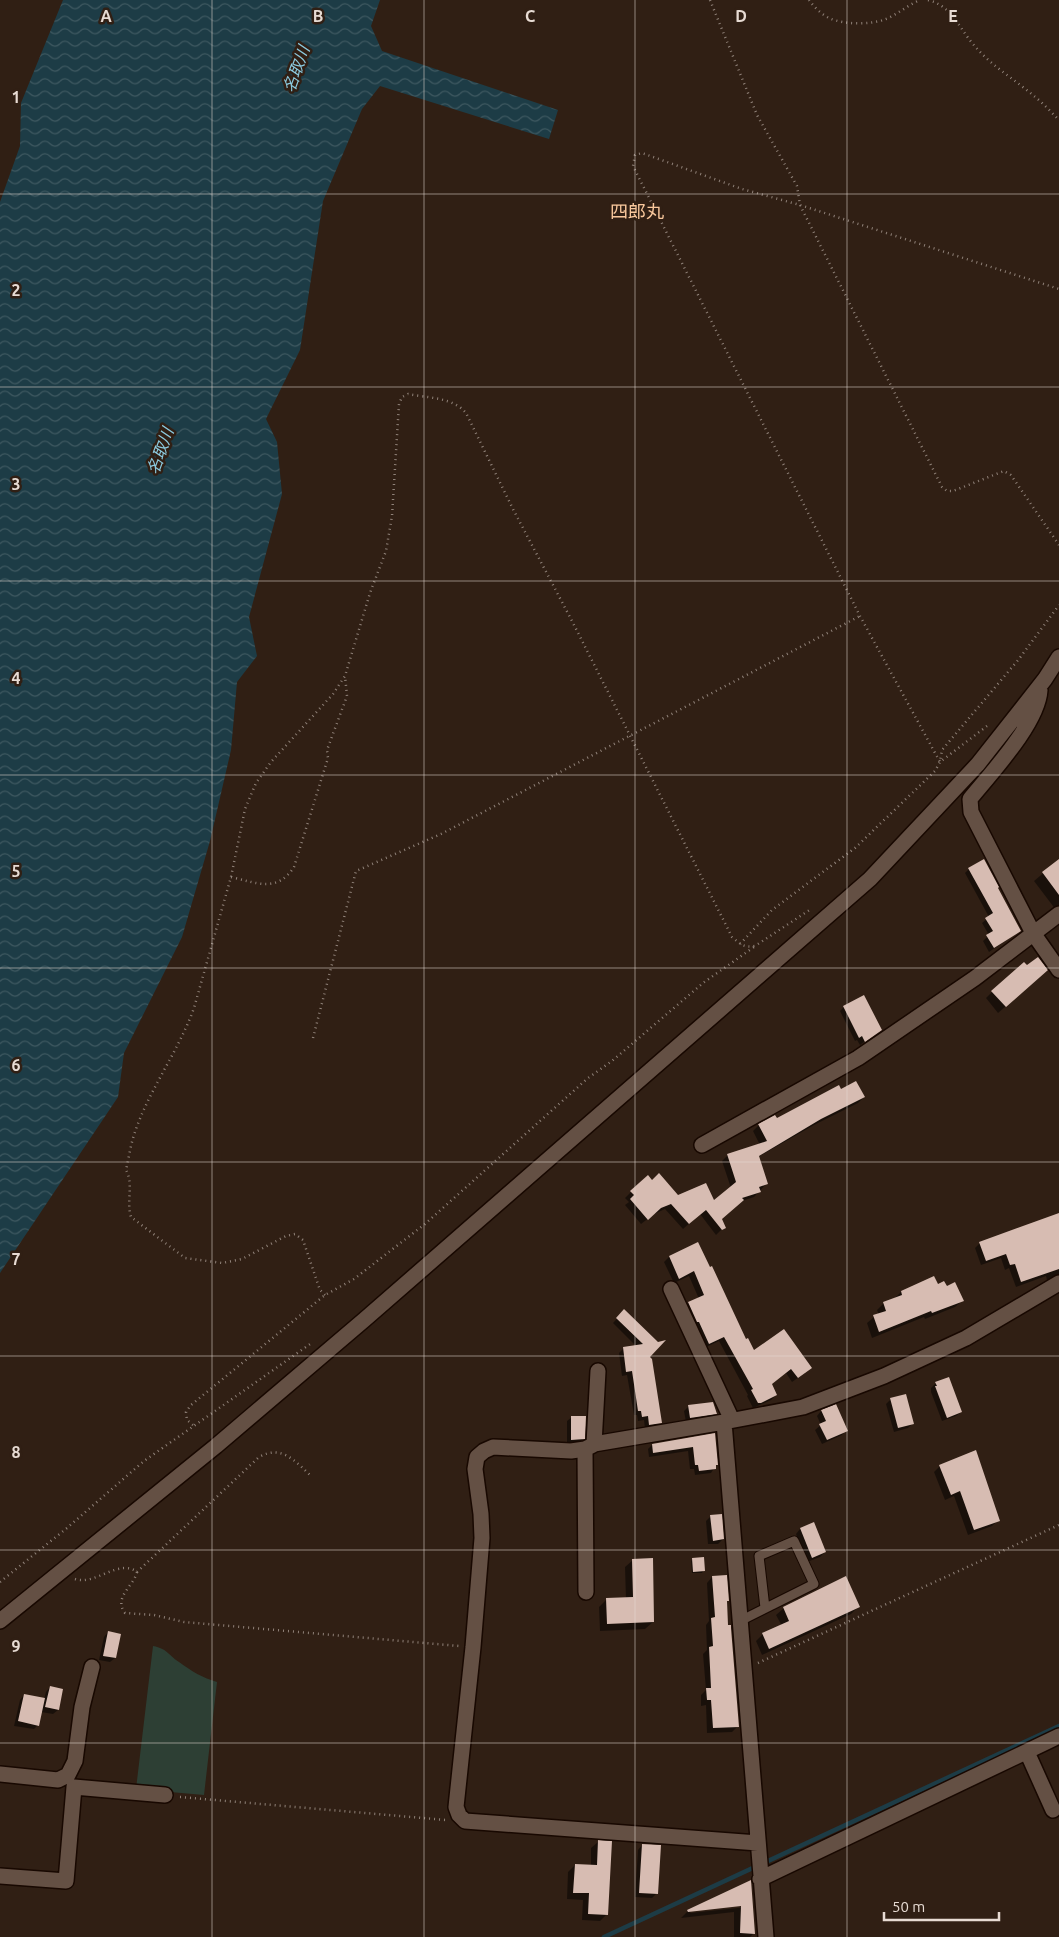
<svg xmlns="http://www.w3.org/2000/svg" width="1059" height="1937" font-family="Ubuntu,'Noto Sans JP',sans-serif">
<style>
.green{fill:#2d3f34}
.water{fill:url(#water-waves)}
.shadow{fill:#0007;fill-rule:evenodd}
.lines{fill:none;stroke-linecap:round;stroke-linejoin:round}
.stream{stroke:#1d3c46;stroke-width:4.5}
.building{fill:#d7bcb2}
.service-casing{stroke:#180801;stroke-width:11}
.minor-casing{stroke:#180801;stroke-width:18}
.path{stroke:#908279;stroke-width:2.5;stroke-dasharray:1 4;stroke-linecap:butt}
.service{stroke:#645044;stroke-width:9}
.minor{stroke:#645044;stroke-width:15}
.grid{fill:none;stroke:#e7dbd3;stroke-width:1;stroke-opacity:0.55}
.labels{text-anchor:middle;stroke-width:5;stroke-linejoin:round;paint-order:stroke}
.water-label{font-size:16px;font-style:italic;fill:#8bcadf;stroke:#301f14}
.quarter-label{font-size:18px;fill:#f8c79c;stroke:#301f14}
.grid-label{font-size:16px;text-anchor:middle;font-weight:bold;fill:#e7dbd3;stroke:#301f14;stroke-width:5;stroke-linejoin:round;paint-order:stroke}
</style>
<defs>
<pattern id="water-waves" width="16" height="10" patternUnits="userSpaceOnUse" patternTransform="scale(1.25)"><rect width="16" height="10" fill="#1d3c46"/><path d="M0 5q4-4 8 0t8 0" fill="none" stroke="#3e5860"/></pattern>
</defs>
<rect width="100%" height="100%" fill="#301f14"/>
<path class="green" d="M 153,1646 C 168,1649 167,1654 179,1662 C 191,1671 203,1678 217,1682 L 204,1795 L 136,1789 Z"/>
<path class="water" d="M 63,0 L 380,0 L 371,26 L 382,51 L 558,110 L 549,139 L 380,86 L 362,109 L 323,201 L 300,350 L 266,419 L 277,442 L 282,494 L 249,617 L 257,656 L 237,682 L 231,750 L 210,841 L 182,937 L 124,1053 L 118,1097 L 0,1273 L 0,202 L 20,146 L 21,103 Z"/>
<path class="shadow" d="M 1059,860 L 1059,914 L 1034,881 Z
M 969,869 L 1020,931 L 989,952 L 983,941 L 989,935 L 982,923 L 989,917 L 965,873 Z
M 1040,977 L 998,1013 L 986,998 L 992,992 Z
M 844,1007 L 880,1030 L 860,1045 L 857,1040 L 855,1041 L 840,1011 Z
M 841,1091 L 864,1097 L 858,1103 L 814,1125 L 758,1157 L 767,1183 L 754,1197 L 742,1201 L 721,1219 L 724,1227 L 716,1235 L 700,1214 L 683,1229 L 665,1209 L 654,1214 L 641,1224 L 625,1205 L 629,1202 L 625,1198 L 631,1192 L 652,1181 L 678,1197 L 713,1202 L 731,1188 L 722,1161 L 728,1155 L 760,1145 L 753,1131 L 759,1125 L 777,1120 Z
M 1059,1223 L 1059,1276 L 1047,1280 L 1046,1276 L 1016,1287 L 1009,1268 L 1005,1270 L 1001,1258 L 981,1265 L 975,1248 L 980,1243 Z
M 698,1244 L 746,1341 L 754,1352 L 805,1373 L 792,1382 L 786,1373 L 771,1384 L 776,1395 L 771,1400 L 753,1408 L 747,1396 L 748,1395 L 719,1341 L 704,1348 L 683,1308 L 688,1303 L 699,1299 L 689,1276 L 674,1283 L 664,1262 L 669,1257 Z
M 934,1277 L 937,1285 L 946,1288 L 962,1301 L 955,1307 L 925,1319 L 924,1317 L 872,1338 L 867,1323 L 874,1317 L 879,1315 L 877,1310 L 884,1303 L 894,1299 L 901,1292 Z
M 624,1311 L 657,1343 L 648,1357 L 661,1422 L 656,1427 L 645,1429 L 644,1420 L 638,1421 L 637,1415 L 634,1415 L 627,1375 L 622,1376 L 619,1353 L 623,1349 L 636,1346 L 613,1323 Z
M 936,1383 L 961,1412 L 956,1416 L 942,1421 L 931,1392 L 931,1388 Z
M 891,1399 L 912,1424 L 908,1428 L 894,1432 L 886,1404 Z
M 689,1406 L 716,1413 L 711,1418 L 686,1422 L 684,1411 Z
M 836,1406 L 846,1430 L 842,1435 L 822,1444 L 815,1430 L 821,1425 L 817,1416 L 821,1411 Z
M 572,1417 L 584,1438 L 579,1443 L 567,1444 L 567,1421 Z
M 714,1434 L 717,1464 L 711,1473 L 695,1475 L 694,1469 L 690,1469 L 688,1451 L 649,1457 L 648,1449 L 652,1445 Z
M 940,1466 L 998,1520 L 992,1526 L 968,1535 L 954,1496 L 945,1500 L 934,1472 Z
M 711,1516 L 723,1539 L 718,1544 L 708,1544 L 706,1521 Z
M 813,1524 L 825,1552 L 820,1557 L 807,1562 L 796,1534 L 800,1529 Z
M 693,1559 L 703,1571 L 702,1573 L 692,1573 L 691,1561 Z
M 633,1560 L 653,1622 L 645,1629 L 600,1631 L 599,1607 L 606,1600 L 626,1599 L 625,1567 Z
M 712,1577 L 728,1600 L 726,1602 L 727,1626 L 738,1726 L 732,1732 L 707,1733 L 706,1705 L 701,1706 L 701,1695 L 706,1690 L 703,1654 L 707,1650 L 706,1625 L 709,1621 L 707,1583 Z
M 858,1607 L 851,1614 L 762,1655 L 756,1641 L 763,1634 L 782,1626 L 776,1615 L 784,1608 Z
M 108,1632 L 120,1635 L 115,1658 L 110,1662 L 99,1660 L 104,1637 Z
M 50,1687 L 58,1710 L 53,1714 L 41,1712 L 38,1725 L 34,1729 L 14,1726 L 20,1700 L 24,1695 L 44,1699 L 46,1692 Z
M 598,1842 L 606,1915 L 600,1921 L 582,1920 L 583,1900 L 567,1899 L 568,1872 L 575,1865 L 591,1866 L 591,1848 Z
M 642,1845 L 657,1893 L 652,1898 L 635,1897 L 638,1850 Z
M 750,1882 L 754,1933 L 750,1937 L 734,1937 L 734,1912 L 681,1918 L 688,1911 ZM 747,1904 L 747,1907 L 690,1913 L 692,1910 Z"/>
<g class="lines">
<path class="stream" d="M 604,1937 L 1059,1726"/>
</g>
<path class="building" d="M 984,859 L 999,887 L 998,888 L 1021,931 L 994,948 L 986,935 L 993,931 L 985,918 L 993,913 L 968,868 Z
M 1059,859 L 1059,895 L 1042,872 Z
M 1038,957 L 1048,970 L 1006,1007 L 991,991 L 1024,962 L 1027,965 Z
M 864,995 L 882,1030 L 865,1042 L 862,1036 L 859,1038 L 843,1006 Z
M 856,1081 L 865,1097 L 821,1119 L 759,1156 L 768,1184 L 759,1187 L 761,1192 L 742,1198 L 744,1200 L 722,1219 L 726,1228 L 722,1230 L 706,1210 L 689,1224 L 671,1204 L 661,1208 L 648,1220 L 630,1199 L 634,1195 L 630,1191 L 648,1175 L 652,1180 L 659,1173 L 678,1195 L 706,1183 L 714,1200 L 736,1182 L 727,1154 L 767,1141 L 758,1124 L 775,1115 L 777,1118 L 839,1085 L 841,1089 Z
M 1059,1213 L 1059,1269 L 1021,1282 L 1015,1264 L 1010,1265 L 1006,1254 L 986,1261 L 979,1242 Z
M 698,1242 L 710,1267 L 712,1266 L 746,1339 L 748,1338 L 754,1350 L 784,1329 L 812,1368 L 798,1378 L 791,1369 L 772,1384 L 777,1395 L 761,1403 L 758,1403 L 751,1390 L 753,1389 L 724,1337 L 709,1344 L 699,1322 L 697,1322 L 688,1302 L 704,1295 L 694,1271 L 679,1279 L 669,1256 Z
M 934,1276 L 938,1284 L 944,1281 L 947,1286 L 955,1282 L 964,1301 L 932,1313 L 931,1311 L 879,1332 L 873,1315 L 886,1311 L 883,1302 L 902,1295 L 901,1291 Z
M 624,1309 L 658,1342 L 666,1340 L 650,1357 L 652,1359 L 662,1423 L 649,1425 L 648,1416 L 642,1417 L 641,1411 L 638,1411 L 632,1371 L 626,1372 L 623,1347 L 643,1344 L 616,1318 Z
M 949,1377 L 962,1412 L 947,1418 L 935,1386 L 937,1386 L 935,1382 Z
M 906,1394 L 914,1424 L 898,1428 L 890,1398 Z
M 713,1402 L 717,1414 L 690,1418 L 688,1405 Z
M 836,1404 L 848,1431 L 827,1440 L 819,1424 L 826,1421 L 821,1410 Z
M 571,1416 L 586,1416 L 585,1439 L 571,1440 Z
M 715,1433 L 718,1465 L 716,1465 L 716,1469 L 699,1471 L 698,1465 L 695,1465 L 693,1447 L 653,1453 L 652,1444 Z
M 976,1450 L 1000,1521 L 974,1530 L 960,1491 L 951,1495 L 939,1465 Z
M 722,1514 L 724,1539 L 713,1541 L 710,1515 Z
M 814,1522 L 826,1552 L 812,1558 L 800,1528 Z
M 704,1557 L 705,1571 L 693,1572 L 692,1558 Z
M 653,1558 L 654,1622 L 607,1624 L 606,1598 L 633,1597 L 632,1559 Z
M 727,1575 L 729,1601 L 727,1601 L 728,1625 L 731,1625 L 731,1628 L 739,1727 L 713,1728 L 711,1700 L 707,1700 L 706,1688 L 711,1688 L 709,1647 L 713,1646 L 711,1618 L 715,1617 L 712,1576 Z
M 846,1576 L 860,1607 L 769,1649 L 762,1633 L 789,1621 L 783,1607 Z
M 108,1631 L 121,1634 L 116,1658 L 103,1656 Z
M 50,1686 L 63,1689 L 59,1710 L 45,1707 Z
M 24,1694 L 45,1698 L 39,1726 L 18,1721 Z
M 598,1840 L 612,1841 L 608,1915 L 588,1914 L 589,1893 L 573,1893 L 575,1864 L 597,1865 Z
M 642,1844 L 661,1845 L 658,1894 L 639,1893 Z
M 751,1880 L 755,1934 L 740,1933 L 741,1906 L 688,1912 L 687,1910 Z"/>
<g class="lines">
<defs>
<path id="service" d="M 740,1621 L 814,1584 L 794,1541 L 759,1556 L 765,1608"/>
<path id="minor" d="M 1040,690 C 1038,723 992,772 970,799 L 971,812 L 1033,933 L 1059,970
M 702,1145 L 858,1058 L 975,978 L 1059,914
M 671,1289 L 732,1420
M 598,1371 L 594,1444 L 724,1422 L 766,1937
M 724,1422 L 803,1407 L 884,1376 L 966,1338 L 1059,1283
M 585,1449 L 571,1451 L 493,1447 L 484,1451 L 477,1457 L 475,1469 L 481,1514 L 482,1538 L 473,1647 L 456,1807 L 459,1815 L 465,1821 L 758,1843
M 586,1592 L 585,1449 L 593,1445
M 0,1621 L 216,1446 L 364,1320 L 870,879 L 978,764 L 1045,679 L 1059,657
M 1027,1752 L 1053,1810
M 0,1774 L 58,1780 L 68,1775 L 75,1761 L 82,1707 L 92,1667
M 0,1876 L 66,1881 L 74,1787 L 165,1795
M 760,1879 L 1059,1736"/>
</defs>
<use href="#service" class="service-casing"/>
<use href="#minor" class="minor-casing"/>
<path class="path" d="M 710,0 L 757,115 L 797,186 L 800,205 L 942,487 L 947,491 L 953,491 L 1004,471 L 1011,475 L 1059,545
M 809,0 C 814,7 821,14 829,18 C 844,25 871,25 886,19 C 898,14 908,5 920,0
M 928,0 C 952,6 959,28 973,44 C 990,65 1014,79 1034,96 C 1043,103 1051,112 1059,120
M 987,726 L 940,762 L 860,616 L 633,166 L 635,155 L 642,153 L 742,189 L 800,205 L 1059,289
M 231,877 C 257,883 277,893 294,867 L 328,758 L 327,750 L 347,696 L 345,676
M 740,944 L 772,910 L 855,848 L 935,771 L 940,762 L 942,750 L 1019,659 L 1059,605
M 313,1038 L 356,871 L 441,834 L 860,616
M 325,1295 L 320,1290 L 303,1240 L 295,1234 L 286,1236 L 242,1259 L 222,1263 L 185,1258 L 131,1217 C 126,1201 134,1185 126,1170 C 129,1157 131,1142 136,1129 C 151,1087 179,1050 194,1008 L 231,877 L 245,809 L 256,783 L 271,762 L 333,694 L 345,676 L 370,593 L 386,551 L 392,516 L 399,404 L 402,397 L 408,394 C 427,398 453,397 466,413 L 514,511 L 572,621 L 732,937 C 740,944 744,948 755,946 L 811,909
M 193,1425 L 187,1420 L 186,1412 L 191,1405 L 325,1295 L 354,1279 L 425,1224 L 588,1078 L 612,1061 L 703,983 L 754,947
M 137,1572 L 259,1457 C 282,1444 296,1462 311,1476
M 75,1579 C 95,1586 119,1558 137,1572 C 134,1586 113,1597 125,1613 L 154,1615 L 184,1622 L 459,1646
M 0,1582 L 67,1528 L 144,1461 L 313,1342
M 758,1663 L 1059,1525
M 180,1797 L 446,1820"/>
<use href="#service" class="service"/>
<use href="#minor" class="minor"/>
</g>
<path class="grid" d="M 212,0 L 212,1937M 424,0 L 424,1937M 635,0 L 635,1937M 847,0 L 847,1937M 0,194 L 1059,194M 0,387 L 1059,387M 0,581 L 1059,581M 0,775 L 1059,775M 0,968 L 1059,968M 0,1162 L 1059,1162M 0,1356 L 1059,1356M 0,1550 L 1059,1550M 0,1743 L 1059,1743"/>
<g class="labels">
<g class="water-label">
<text transform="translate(296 69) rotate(-70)" y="6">名取川</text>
<text transform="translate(160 451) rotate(-70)" y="6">名取川</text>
</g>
<g class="quarter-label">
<text x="637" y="218">四郎丸</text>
</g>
</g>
<g class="grid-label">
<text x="106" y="22">A</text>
<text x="318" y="22">B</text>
<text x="530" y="22">C</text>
<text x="741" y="22">D</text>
<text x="953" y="22">E</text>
<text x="16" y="103">1</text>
<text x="16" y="296">2</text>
<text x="16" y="490">3</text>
<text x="16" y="684">4</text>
<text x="16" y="877">5</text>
<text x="16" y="1071">6</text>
<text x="16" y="1265">7</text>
<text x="16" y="1458">8</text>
<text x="16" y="1652">9</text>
</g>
<path d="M884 1912v8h115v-8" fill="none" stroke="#e7dbd3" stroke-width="2.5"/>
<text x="892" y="1912" font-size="15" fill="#e7dbd3" stroke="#301f14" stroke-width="4" paint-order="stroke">50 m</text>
</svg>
